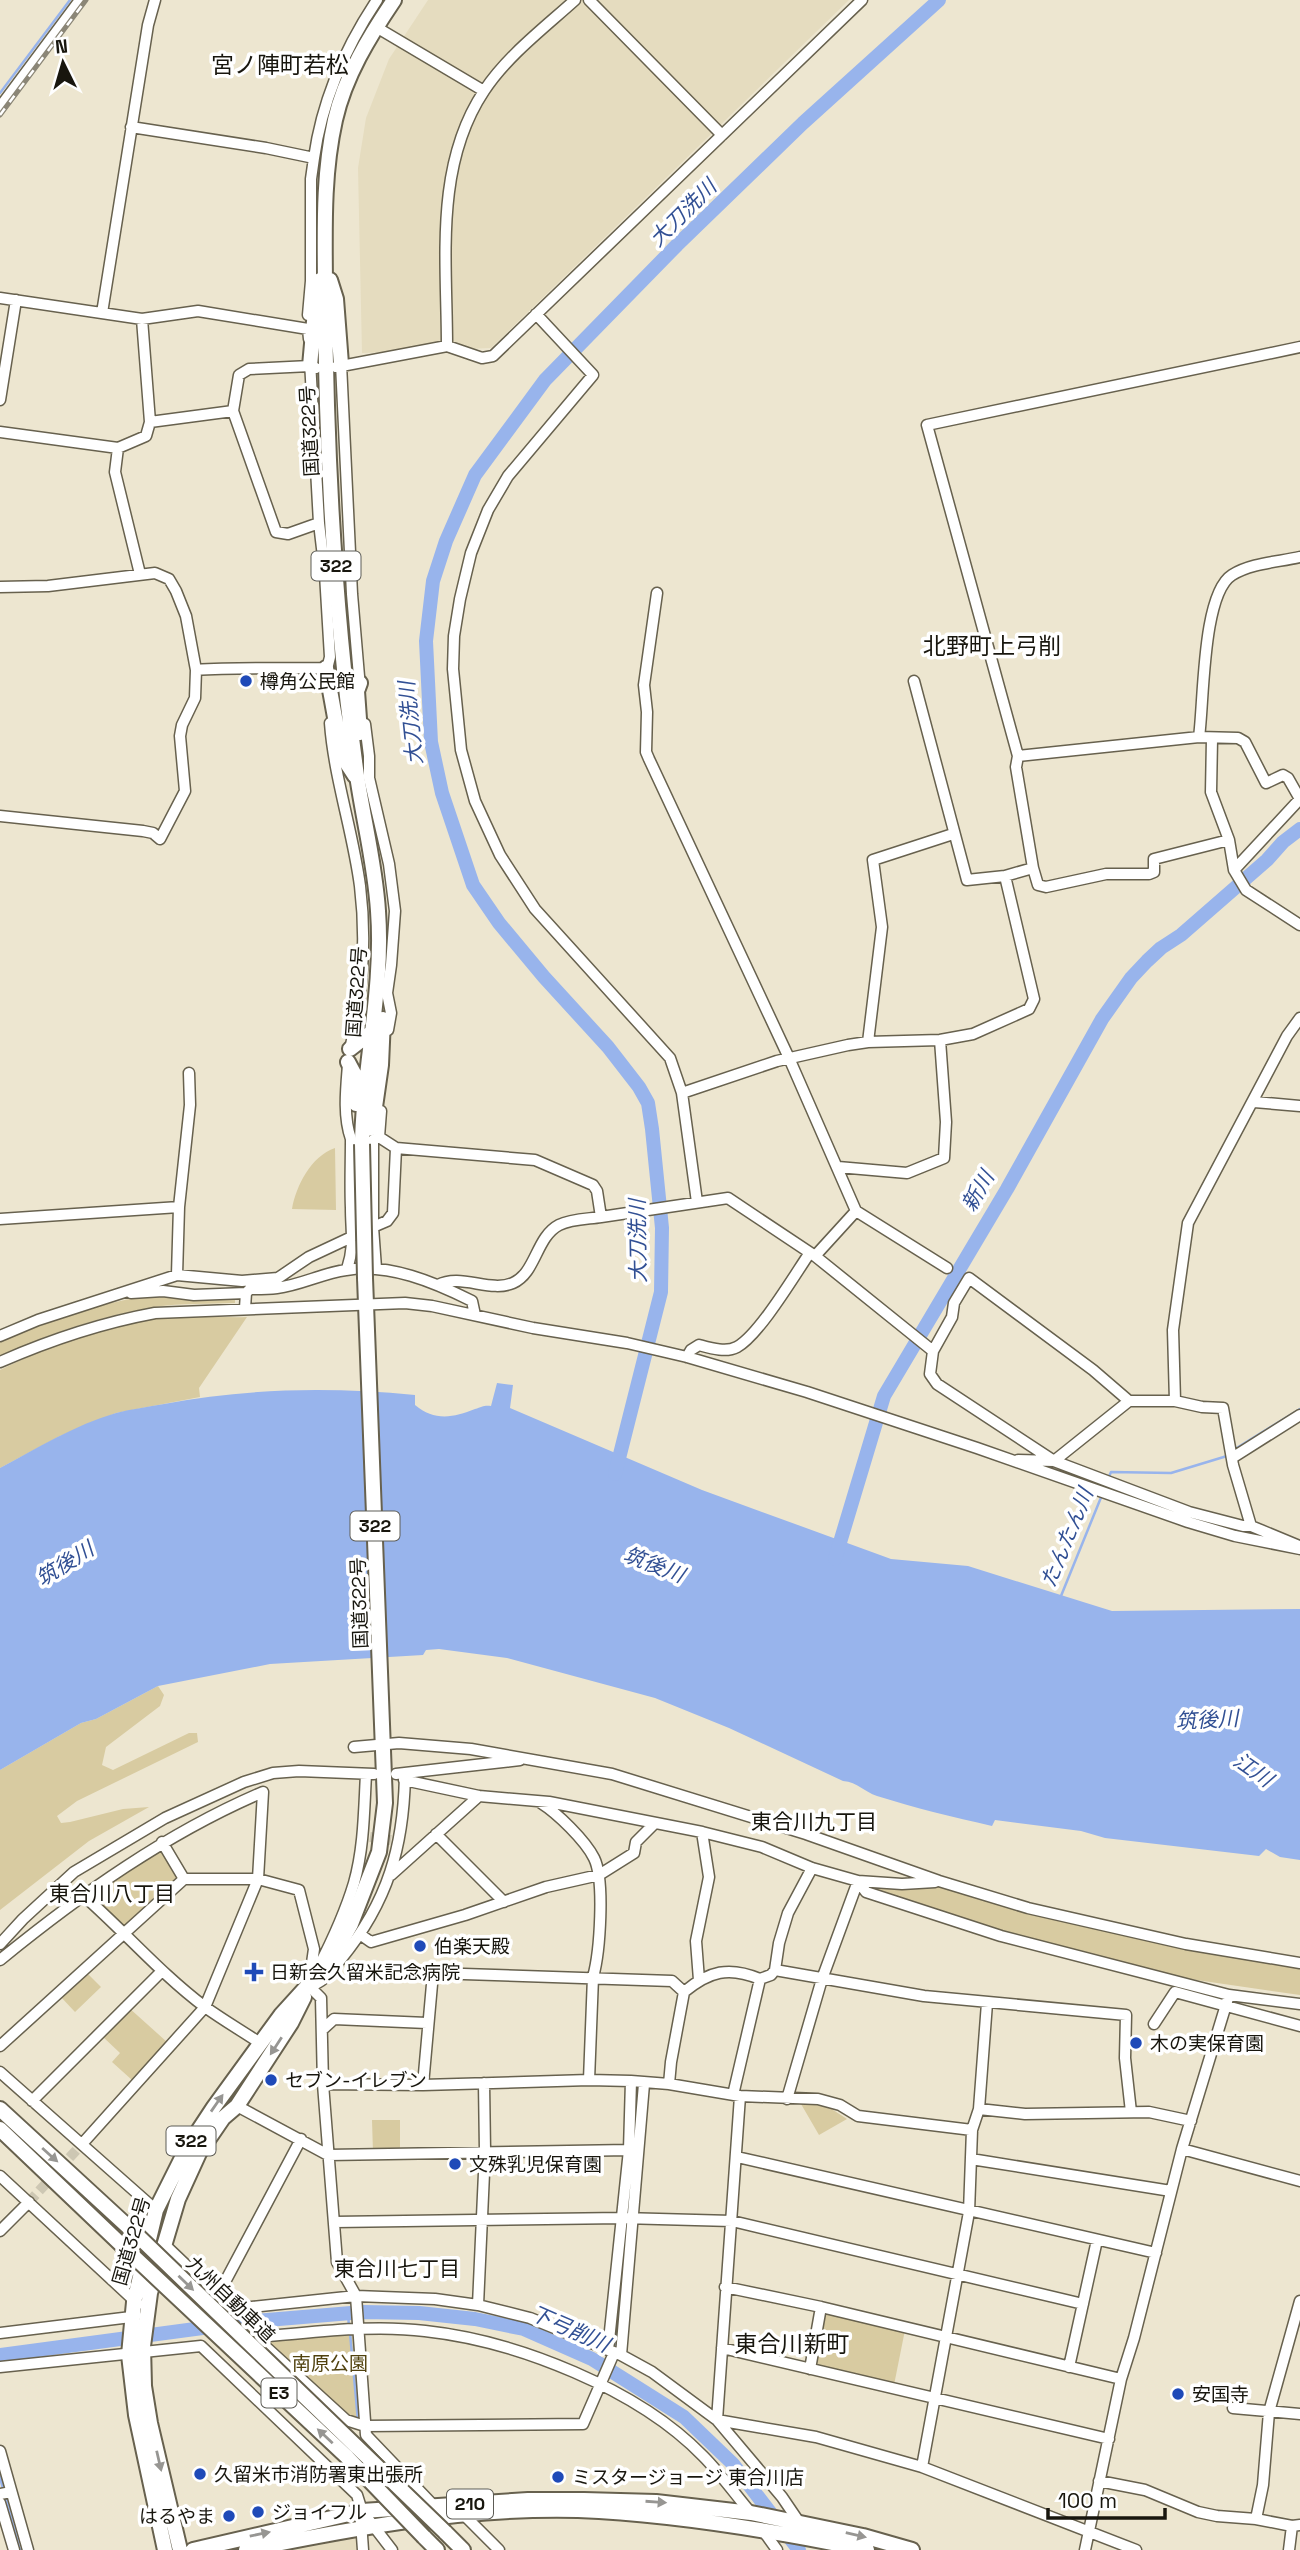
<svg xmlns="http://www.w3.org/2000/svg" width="1300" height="2550" font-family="'Space Grotesk','Noto Sans JP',sans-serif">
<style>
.built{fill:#e5dcbf}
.green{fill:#d8cba1}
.water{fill:#98b4ec}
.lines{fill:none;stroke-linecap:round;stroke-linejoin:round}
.stream{stroke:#98b4ec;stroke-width:2.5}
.river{stroke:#98b4ec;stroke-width:14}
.minor-tunnel{stroke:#cdc7b3;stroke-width:10;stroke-dasharray:10 5;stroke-linecap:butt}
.minor-casing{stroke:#67614e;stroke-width:13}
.highway-casing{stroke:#67614e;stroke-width:18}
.minor{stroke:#fff;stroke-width:10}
.highway{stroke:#fff;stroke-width:14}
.rail-casing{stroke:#8b8677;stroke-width:5}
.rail{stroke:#fff;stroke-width:2.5;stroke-dasharray:8;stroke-linecap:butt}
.highway-bridge-casing{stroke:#67614e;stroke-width:18;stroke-linecap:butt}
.highway-bridge{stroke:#fff;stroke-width:14}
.oneway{fill:#979693}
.poi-dot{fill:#1f4ab8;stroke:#fff;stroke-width:2.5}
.labels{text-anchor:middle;stroke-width:7;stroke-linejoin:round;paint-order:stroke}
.shield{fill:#fff;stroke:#5d5c56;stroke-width:2}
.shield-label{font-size:18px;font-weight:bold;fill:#18160e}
.street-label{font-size:19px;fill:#18160e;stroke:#fff}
.poi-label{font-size:19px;fill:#18160e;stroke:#fff;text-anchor:start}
.park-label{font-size:19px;fill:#51420f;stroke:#fff}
.water-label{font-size:21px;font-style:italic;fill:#325094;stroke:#fff}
.neighbourhood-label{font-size:21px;fill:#18160e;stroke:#fff}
.quarter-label{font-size:23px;fill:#18160e;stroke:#fff}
</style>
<rect width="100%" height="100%" fill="#ede6d0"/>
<path class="built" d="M 428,0 L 849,0 L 491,348 L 362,353 L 358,168 L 366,118 L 389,59 Z
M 356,2534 L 358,2550 L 278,2550 Z"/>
<path class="green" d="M 335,1148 L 336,1210 L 292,1209 C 296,1186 311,1156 335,1148 Z
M 151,1294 L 204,1300 L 235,1298 L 235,1303 C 209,1304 181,1303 154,1307 C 102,1316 48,1333 0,1357 L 0,1341 L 11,1336 L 94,1307 Z
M 247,1317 L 199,1388 L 200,1397 L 116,1413 L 60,1436 L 0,1468 L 0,1370 C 50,1345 105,1327 160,1318 C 188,1314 219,1318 247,1317 Z
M 158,1686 L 164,1695 L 160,1706 L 106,1747 L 102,1765 L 113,1770 L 189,1733 L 197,1733 L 198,1742 L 77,1801 L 57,1816 L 61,1823 L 70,1822 L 123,1809 L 149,1807 L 89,1841 L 0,1910 L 0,1770 L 81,1723 L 96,1719 Z
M 162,1842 L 184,1879 L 125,1932 L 84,1896 Z
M 940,1883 C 1059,1920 1176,1950 1300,1967 L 1300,1995 L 1169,1976 L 1008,1936 L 869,1890 L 864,1884 Z
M 85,1971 L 101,1987 L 75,2012 L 60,1996 Z
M 128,2007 L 167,2042 L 132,2080 L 112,2062 L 120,2053 L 102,2036 Z
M 801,2104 L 827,2106 L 847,2119 L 819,2135 Z
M 372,2120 L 400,2120 L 400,2152 L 373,2153 Z
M 828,2311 L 905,2330 L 894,2385 L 817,2367 L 815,2364 L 823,2313 Z
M 358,2330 L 365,2426 L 346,2420 L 255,2337 Z"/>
<path class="water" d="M 497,1383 L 513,1385 L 510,1408 L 702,1490 L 891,1559 L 968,1566 L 1112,1611 L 1300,1609 L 1300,1860 L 1280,1857 L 1266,1849 L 1259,1856 L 1105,1838 L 1081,1831 L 995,1820 L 992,1826 C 953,1817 915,1808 877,1796 C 864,1792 858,1782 843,1781 L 729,1728 L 655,1698 L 507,1658 L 439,1649 L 426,1650 L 423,1655 L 270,1664 L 158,1686 L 96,1719 L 81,1723 L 0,1770 L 0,1468 C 37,1448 75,1425 116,1413 C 131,1409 148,1407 164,1404 C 247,1388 331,1387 415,1395 L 415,1405 C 434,1421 453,1418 475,1409 C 482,1407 484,1405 491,1406 Z"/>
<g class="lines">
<path class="stream" d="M 0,93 L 70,0
M 1235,1449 L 1300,1409
M 1108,1479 L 1111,1472 L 1171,1473 L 1227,1456
M 1061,1596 L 1102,1495
M 348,2313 L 349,2327
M 350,2333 L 358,2421
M 616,2350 L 627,2221
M 613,2373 L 614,2364
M 0,2477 L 3,2489
M 5,2496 L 20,2550"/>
<path class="river" d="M 615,1474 L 661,1292 L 662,1228 L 652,1129 L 648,1103 L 639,1087 L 608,1047 L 544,977 L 499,923 L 473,885 L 442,793 L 431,742 L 426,641 L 433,581 L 446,541 L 475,475 L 545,380 L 677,245 L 803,123 L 939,0
M 835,1559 L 884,1396 L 1007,1189 L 1102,1019 L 1131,978 L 1147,961 L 1161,948 L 1181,935 L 1267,860 L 1283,842 L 1300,829
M 0,2355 L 255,2321 L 363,2312 L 419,2313 L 475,2319 L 524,2329 L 592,2359 L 684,2417 L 733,2464 L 799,2550"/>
<path class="minor-tunnel" d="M 370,1837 L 391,1840
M 29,2202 L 82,2144"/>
<defs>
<path id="minor" d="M 589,0 L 722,135
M 376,27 L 484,91
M 0,107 L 80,0
M 131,127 L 266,148 L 314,158 C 322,101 345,48 377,0
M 0,298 L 142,319 L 198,311 L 308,329 L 309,339
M 102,313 L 148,25 L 155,0
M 536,314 L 593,375 L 508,476 L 488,510 L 471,553 L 460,599 L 454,636 L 453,669 L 461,750 L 475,801 L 500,855 L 535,909 L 670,1058 L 682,1093 L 697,1202
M 308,315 L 311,281 L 311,179 L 314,158
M 447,346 C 447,261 434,166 484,91 C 507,56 544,28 575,0
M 310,361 L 319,523 L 325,574 L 330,657 L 326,673
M 341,364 L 352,594 L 360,688
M 336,367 L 447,346 L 482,358 L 493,356 L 862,0
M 316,368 L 310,366 L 249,369 L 239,375 L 233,411 L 276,532 L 288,534 L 319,523
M 0,400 L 16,300
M 150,422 L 233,411
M 0,432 L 118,448 L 146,436 L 150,422 L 142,319
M 118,448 L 115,472 L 140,574
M 0,587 L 48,586 L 155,573 L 169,579 L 176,591 L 186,616 L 196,670 L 195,698 L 182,725 L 180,736 L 185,791 L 160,839 L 153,833 L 143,831 L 0,816
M 657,593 L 644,685 L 647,712 L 646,752 L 649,759 L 789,1058 L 856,1211 L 947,1268
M 196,670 C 240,667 282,669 326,668
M 914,681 L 967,880 L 1005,876 L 1033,868 L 1016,767 L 1018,756 L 927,425 L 1300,347
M 330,723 C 334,777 353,832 360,886 C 367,944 362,993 350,1050
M 365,724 L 369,756 L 369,778 L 389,864 L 395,911 L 391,965 L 387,993 L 391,1013 L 388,1030
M 1199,737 C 1204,702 1202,594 1232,575 C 1251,563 1278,562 1300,557
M 1212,739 L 1211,792 L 1229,840 L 1234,870 L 1246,890 L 1300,925
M 1018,756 L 1199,737 L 1238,738 L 1245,742 L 1266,783 L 1283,775 L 1288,778 L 1300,799 L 1234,870
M 1033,868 L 1038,885 L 1046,887 L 1106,874 L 1149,874 L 1154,872 L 1154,859 L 1229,840
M 868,1042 L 882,927 L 873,860 L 953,834
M 682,1093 L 777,1061 L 848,1045 L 868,1042 L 940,1040 L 973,1034 L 1029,1009 L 1034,999 L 1005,876
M 1254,1102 L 1300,1106
M 379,1137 L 396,1148 L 535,1160 L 593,1185 L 597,1191 L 601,1217 L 728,1198 L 815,1256 L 933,1351
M 838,1167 L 907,1173 L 944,1158 L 946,1122 L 940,1040
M 0,1219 L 179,1207
M 815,1256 L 856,1211
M 376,1268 L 373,1227 L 387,1221 L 393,1213 L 396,1148
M 347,1269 C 355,1244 351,1233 351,1208 C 350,1185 351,1162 351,1139 C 343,1117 346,1089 348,1065
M 177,1275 L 179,1207 L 190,1105 L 189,1073
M 438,1285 C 461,1273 490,1293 513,1283 C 536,1273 536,1237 559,1225 C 571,1219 588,1219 601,1217
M 131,1293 L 163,1291 L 194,1295 L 246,1293
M 245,1308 L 246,1293 L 250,1289 C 259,1289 268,1289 277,1288 C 301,1285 323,1273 346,1270 C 389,1263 434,1282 472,1301 L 475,1315
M 0,1336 L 38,1320 L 177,1275 L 242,1281 L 278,1278 L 309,1257 L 373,1227 L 373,1140 L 379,1137 L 381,1111
M 687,1357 L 691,1350 L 699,1345 C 710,1348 726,1353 737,1347 C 759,1335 794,1276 809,1254
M 0,1362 C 50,1340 101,1323 155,1313 L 405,1303 L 432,1306 L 533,1328 L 627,1343 L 687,1357 L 807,1392 L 977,1448 L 1188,1522 L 1235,1536 L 1300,1549
M 1129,1401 L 1054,1461 L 937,1384 L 930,1374 L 933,1351 L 952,1317 L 954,1303 L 969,1278 L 1093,1370 L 1129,1401 L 1175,1401 L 1202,1407 L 1223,1408 L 1233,1465 L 1251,1526 L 1297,1545
M 1175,1401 L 1173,1330 L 1188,1223 L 1287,1036 L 1300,1018
M 1232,1458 L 1300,1415
M 1018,1460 L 1054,1461 L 1189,1512 L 1243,1526 L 1251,1526
M 354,1747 L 399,1743 L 471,1749 L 612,1774 L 806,1834 L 939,1881 L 1028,1908 L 1186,1944 L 1300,1963
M 396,1774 L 520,1760
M 404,1780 L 479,1796 L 549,1802 L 702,1832 L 709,1877 L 696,1941 L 699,1980
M 541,1803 C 557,1813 585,1840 594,1858 C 605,1880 600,1952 593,1977 L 589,2080
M 702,1832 L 762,1847 L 812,1868 L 858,1881 L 902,1884 L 935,1882
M 436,1834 L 504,1902
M 162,1842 L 184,1879
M 391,1875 L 479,1796
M 858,1881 L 866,1892 L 1001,1936 L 1229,1995 L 1182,2149 L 1134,2338 L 1121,2379
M 84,1896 C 125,1932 161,1974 205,2007 C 223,2020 242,2031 260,2043
M 361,1935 L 371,1942 L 465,1915 L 546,1887 L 599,1875 L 634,1853 L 636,1842 L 655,1823
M 0,1944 L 23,1919 L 74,1872 L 165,1818 L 244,1782 L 273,1773 L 299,1771 L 374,1774
M 0,1960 C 81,1894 167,1833 263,1792 L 258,1879 L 205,2007 L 82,2144
M 318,1968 C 332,1941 345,1913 354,1883 C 364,1848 364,1810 366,1774
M 775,1970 L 924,1996 L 1126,2015 L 1125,2058 L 1131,2112
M 309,1986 L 321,1998 L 323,2084 L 337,2262 L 356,2296 L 366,2435 L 434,2506 L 438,2507
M 309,1986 C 324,1983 331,1971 341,1959 C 388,1902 404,1846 405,1773
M 1229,1995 L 1300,2004
M 1154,2024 L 1175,1992 L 1300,2026
M 322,2030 L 334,2019 L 427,2023
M 0,2046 L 184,1879 L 258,1879 L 299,1890 L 314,1949 L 309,1984
M 0,2072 L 156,2210
M 323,2084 L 423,2085 L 589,2080 L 631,2081 L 669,2084 L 740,2096 L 818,2099 L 840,2105 L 858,2116 L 972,2130
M 669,2084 L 671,2062 L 684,1992 C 709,1971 729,1966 760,1979 L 771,1975 L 775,1970 L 779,1943 L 788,1913 L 812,1868
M 423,2085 L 433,1973 L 672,1981 L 684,1992
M 733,2095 L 760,1979
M 740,2096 L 717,2420 L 782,2497 L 801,2525
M 787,2099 L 822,1979 L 858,1881
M 32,2101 L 162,1971
M 237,2106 L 328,2155 L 629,2150
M 979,2109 L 1025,2114 L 1149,2112 L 1191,2121
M 1182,2149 L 1300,2181
M 737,2157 L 1156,2253
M 971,2159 L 1171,2191
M 0,2176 L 138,2304
M 335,2222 L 622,2218 L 732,2221 L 1083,2304
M 0,2231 L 29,2202
M 164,2244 L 232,2309 L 356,2296 L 435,2299 L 478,2305 L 530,2318 L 621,2355 L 644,2084
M 725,2287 L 821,2307 L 1121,2379 L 1085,2550
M 218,2295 L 301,2139
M 478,2305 L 485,2151 L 484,2083
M 0,2333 L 131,2317 L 136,2315
M 722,2348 L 1109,2439
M 608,2350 L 629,2150 L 631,2081
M 614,2353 L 583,2424 L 365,2426 L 346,2420 L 255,2337 C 311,2333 370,2324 425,2331 C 517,2341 638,2389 703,2456 C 720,2473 735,2494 751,2513
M 621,2355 L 652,2372 L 717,2420 L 816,2437 L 922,2467 L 1136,2550
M 0,2367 L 201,2346 L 357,2495 L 362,2511 L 392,2550
M 1069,2367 L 1097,2240
M 810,2369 L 821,2307
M 1233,2408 L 1300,2414
M 0,2451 L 28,2550
M 922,2467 L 969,2212 L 972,2130 L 979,2109 L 987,2003
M 1099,2481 L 1145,2490 L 1198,2512 L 1217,2516 L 1256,2519 L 1292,2526 L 1300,2525
M 0,2494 L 11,2492
M 0,2503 L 14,2550
M 463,2514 L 499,2550
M 1256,2519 L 1263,2485 L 1269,2412 L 1300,2301
M 361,2522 L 363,2550
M 762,2529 L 777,2550
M 1289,2550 L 1292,2526"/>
<path id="highway" d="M 330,280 L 336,299 L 341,364
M 310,366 L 316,299 L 320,280
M 326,668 L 342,756 L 355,776
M 360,683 L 357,691 L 360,733
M 350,1049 L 373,1031
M 348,1062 L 357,1079 L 356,1104
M 363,1130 L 372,1128 L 381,1065 L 383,1019
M 362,1144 C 363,1066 384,990 378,911 C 375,861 361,811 355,761 C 334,607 326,450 325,295 C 325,236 322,178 335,120 C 345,76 369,37 394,0
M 0,2109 L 137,2235
M 0,2129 L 130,2253
M 445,2532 L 463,2550
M 424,2537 L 437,2550
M 165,2550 L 136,2415 L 129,2355 L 134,2302 L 156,2210 L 187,2148 L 214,2107 L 281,2015 L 331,1960 L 351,1924 L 379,1852 L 385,1803 L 365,1278
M 180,2550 L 150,2423 L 144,2386 L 143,2346 L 150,2293 L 178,2199 L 199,2153 L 223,2118 L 237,2106 L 291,2023 L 304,1997
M 193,2550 L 362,2511 L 528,2500 L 584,2500 L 656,2502 L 751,2513 L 863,2536 L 912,2550
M 246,2550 C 355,2528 466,2507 578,2510 C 675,2514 771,2530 867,2550"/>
</defs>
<use href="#minor" class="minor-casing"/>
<use href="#highway" class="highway-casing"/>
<use href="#minor" class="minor"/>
<use href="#highway" class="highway"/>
<defs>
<path id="rail" d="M 0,115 L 86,0"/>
</defs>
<use href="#rail" class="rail-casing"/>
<use href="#rail" class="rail"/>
<defs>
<path id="highway-bridge" d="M 362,1144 L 365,1278
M 137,2235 L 445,2532
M 130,2253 L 346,2456 L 424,2537"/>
</defs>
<use href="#highway-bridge" class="highway-bridge-casing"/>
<use href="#highway-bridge" class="highway-bridge"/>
</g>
<defs><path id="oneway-solid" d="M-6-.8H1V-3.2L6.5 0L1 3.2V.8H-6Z" transform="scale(1.75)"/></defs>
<g class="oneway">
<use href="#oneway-solid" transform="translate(276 2046) rotate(123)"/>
<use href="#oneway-solid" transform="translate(217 2103) rotate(-55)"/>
<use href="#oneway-solid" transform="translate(50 2155) rotate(42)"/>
<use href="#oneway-solid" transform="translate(186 2283) rotate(44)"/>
<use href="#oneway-solid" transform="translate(325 2436) rotate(-137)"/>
<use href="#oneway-solid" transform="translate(159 2461) rotate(77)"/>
<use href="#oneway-solid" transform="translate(656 2502) rotate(4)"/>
<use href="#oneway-solid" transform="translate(260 2534) rotate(-12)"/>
<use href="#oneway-solid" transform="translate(856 2535) rotate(13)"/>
</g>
<g class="poi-dot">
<circle cx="246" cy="681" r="7"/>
<circle cx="420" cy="1946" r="7"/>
<path d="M250.5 1961.5h7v7h7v7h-7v7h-7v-7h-7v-7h7z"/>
<circle cx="1136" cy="2043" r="7"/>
<circle cx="271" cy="2080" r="7"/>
<circle cx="455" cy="2164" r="7"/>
<circle cx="1178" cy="2394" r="7"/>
<circle cx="200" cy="2474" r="7"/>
<circle cx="558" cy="2477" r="7"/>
<circle cx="258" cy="2512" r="7"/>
<circle cx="229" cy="2516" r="7"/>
</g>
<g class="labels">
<g class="shield">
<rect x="311.5" y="551.5" width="49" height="29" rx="5"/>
<rect x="350.5" y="1511.5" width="49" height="29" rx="5"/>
<rect x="166.5" y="2126.5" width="49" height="29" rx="5"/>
<rect x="261.5" y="2378.5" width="35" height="29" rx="5"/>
<rect x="447" y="2489.5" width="46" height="29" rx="5"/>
</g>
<g class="shield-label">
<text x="336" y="572">322</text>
<text x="375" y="1532">322</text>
<text x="191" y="2147">322</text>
<text x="279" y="2399">E3</text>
<text x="470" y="2510">210</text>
</g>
<g class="street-label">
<text transform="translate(309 431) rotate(-93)" y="7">国道322号</text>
<text transform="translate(356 992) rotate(-86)" y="7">国道322号</text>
<text transform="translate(359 1603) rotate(-92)" y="7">国道322号</text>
<text transform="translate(131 2241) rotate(-74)" y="7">国道322号</text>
<text transform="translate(231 2299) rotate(44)" y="7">九州自動車道</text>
</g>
<g class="poi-label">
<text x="260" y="688">樽角公民館</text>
<text x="434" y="1953">伯楽天殿</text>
<text x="270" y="1979">日新会久留米記念病院</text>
<text x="1150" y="2050">木の実保育園</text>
<text x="285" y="2087">セブン-イレブン</text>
<text x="469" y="2171">文殊乳児保育園</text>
<text x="1192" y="2401">安国寺</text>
<text x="214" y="2481">久留米市消防署東出張所</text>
<text x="572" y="2484">ミスタージョージ 東合川店</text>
<text x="272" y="2519">ジョイフル</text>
<text x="215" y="2523" text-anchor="end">はるやま</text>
</g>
<g class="park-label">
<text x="330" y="2370">南原公園</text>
</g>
<g class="water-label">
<text transform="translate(683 213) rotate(-45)" y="7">大刀洗川</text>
<text transform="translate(411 723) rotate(-96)" y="7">大刀洗川</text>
<text transform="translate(978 1191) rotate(-60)" y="7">新川</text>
<text transform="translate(638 1241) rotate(-91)" y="7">大刀洗川</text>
<text transform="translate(1067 1538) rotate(-68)" y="7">たんたん川</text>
<text transform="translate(65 1564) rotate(-32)" y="7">筑後川</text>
<text transform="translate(654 1565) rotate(21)" y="7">筑後川</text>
<text transform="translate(1207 1720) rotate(-3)" y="7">筑後川</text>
<text transform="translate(1253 1770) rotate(35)" y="7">江川</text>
<text transform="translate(570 2329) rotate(24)" y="7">下弓削川</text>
</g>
<g class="neighbourhood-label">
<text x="814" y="1829">東合川九丁目</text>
<text x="112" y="1901">東合川八丁目</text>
<text x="397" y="2276">東合川七丁目</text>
</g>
<g class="quarter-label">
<text x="280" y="73">宮ノ陣町若松</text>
<text x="992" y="654">北野町上弓削</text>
<text x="792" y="2352">東合川新町</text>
</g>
</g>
<g transform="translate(63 63) rotate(355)" stroke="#ffffff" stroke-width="5" paint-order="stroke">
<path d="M0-5L12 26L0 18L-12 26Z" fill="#18160e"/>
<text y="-10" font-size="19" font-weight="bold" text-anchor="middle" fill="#18160e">N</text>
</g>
<path d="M1048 2508v10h117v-10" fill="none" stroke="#18160e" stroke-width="3.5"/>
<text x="1058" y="2508" font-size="21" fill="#18160e" stroke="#ffffff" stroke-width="5" paint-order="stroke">100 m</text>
</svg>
